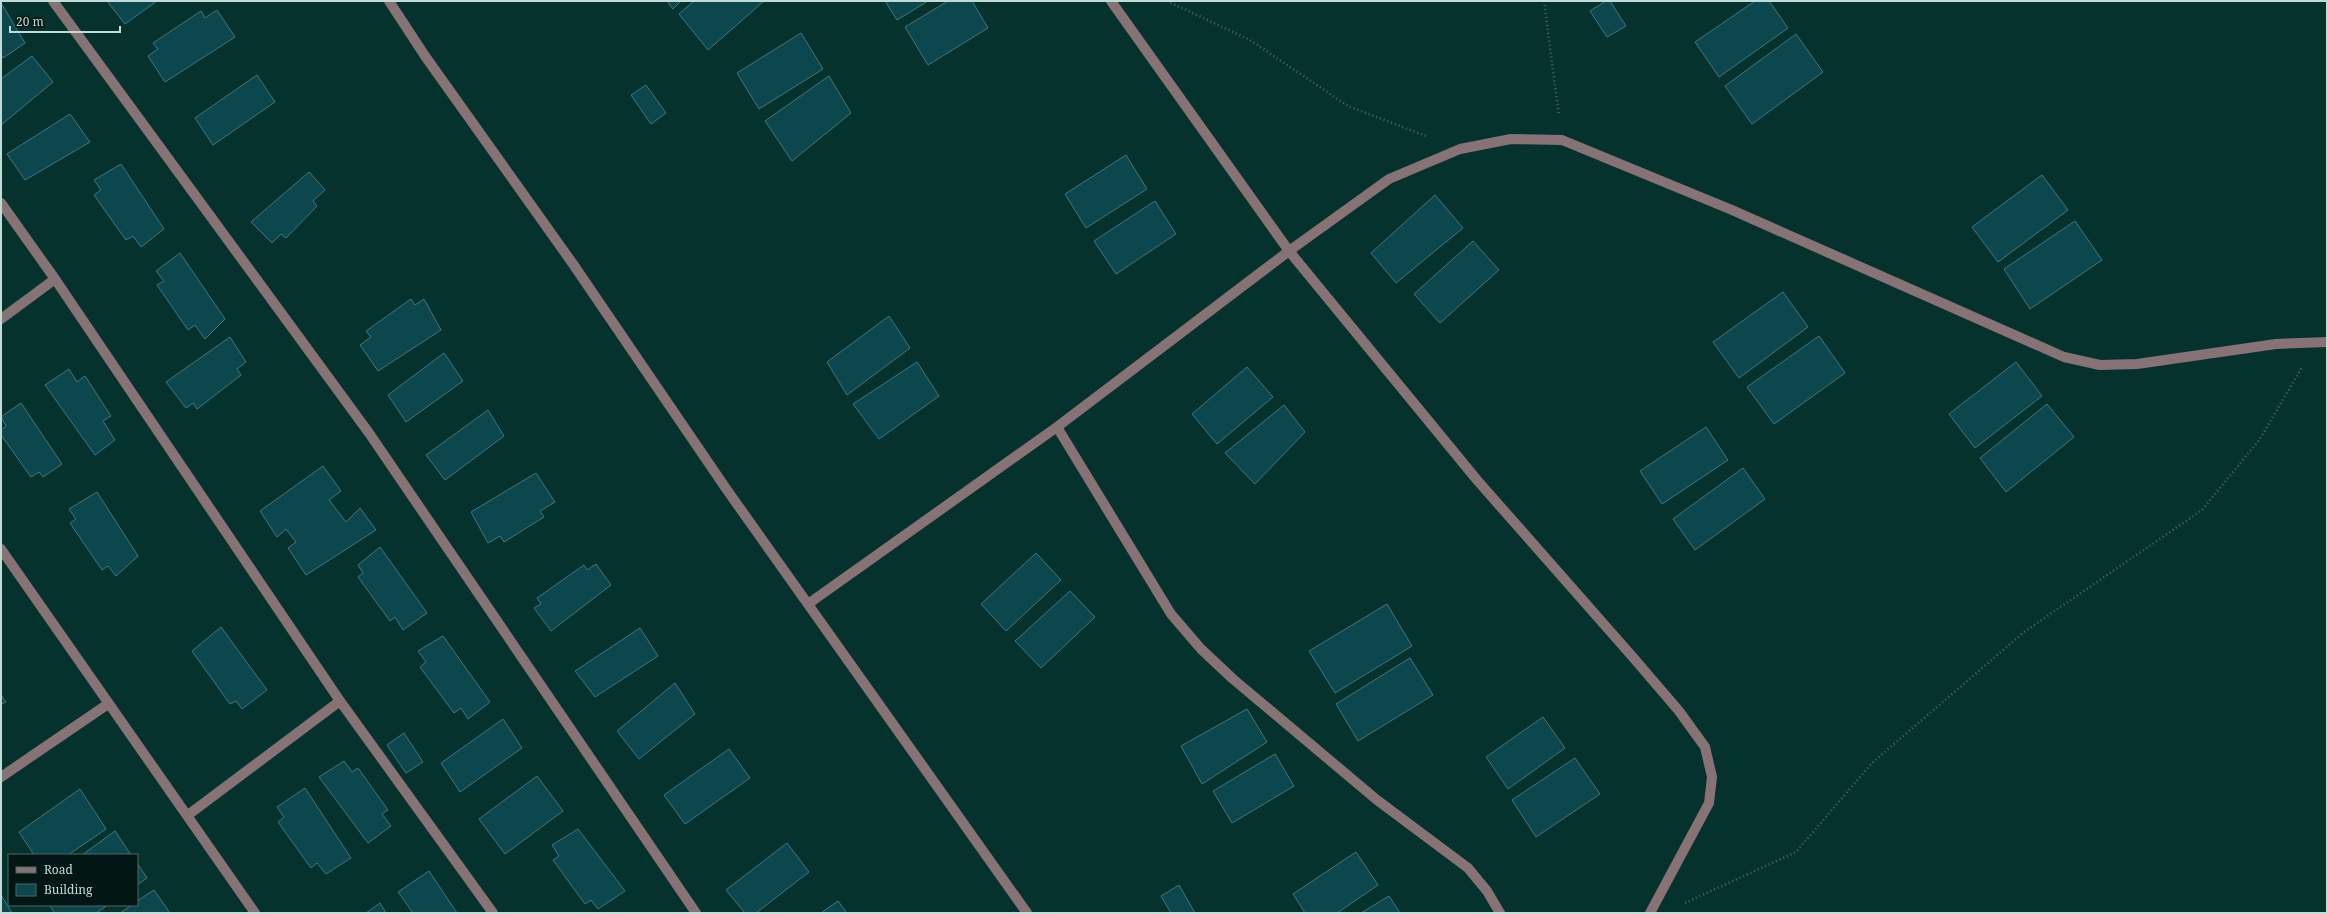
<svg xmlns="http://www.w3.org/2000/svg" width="2328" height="914" font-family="'Noto Serif',serif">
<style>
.building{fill:#0c474d;stroke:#41787e}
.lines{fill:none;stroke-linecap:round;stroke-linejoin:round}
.path{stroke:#466d68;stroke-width:2.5;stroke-dasharray:1 3;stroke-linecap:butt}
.minor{stroke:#877276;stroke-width:10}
</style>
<rect width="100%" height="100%" fill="#05322d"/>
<path class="building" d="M 107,1 L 157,1 L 125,24 Z
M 667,1 L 681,1 L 673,9 Z
M 694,1 L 764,1 L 708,50 L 679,14 Z
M 885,1 L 928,1 L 897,20 Z
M 948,1 L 972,1 L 988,28 L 928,65 L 905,27 Z
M 1606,1 L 1610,1 L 1626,26 L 1607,37 L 1590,11 Z
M 1755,1 L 1769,1 L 1788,28 L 1719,77 L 1695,42 Z
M 1,3 L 25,43 L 3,58 L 1,55 Z
M 217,10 L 235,37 L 165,82 L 148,56 L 158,49 L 153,43 L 201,11 L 205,18 Z
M 801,33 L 823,69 L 759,109 L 737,73 Z
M 1796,34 L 1823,72 L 1752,124 L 1725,86 Z
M 32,56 L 53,82 L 1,125 L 1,79 Z
M 257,75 L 275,102 L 213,145 L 195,118 Z
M 829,76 L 851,113 L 792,161 L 765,121 Z
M 646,85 L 666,113 L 651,124 L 631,95 Z
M 70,114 L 90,142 L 25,180 L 7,154 Z
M 1126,155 L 1147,189 L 1086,228 L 1065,194 Z
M 121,164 L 164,229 L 141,247 L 133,236 L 126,240 L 94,195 L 101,190 L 94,180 Z
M 309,172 L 325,190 L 313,201 L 317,206 L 286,238 L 281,234 L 272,243 L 251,222 Z
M 2042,175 L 2068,210 L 1998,262 L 1972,227 Z
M 1435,195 L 1463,228 L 1396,283 L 1371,253 Z
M 1155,201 L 1176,234 L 1116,274 L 1094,241 Z
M 2075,221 L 2102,260 L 2030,309 L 2004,269 Z
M 1473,241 L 1499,270 L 1440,323 L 1414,294 Z
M 180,253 L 225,319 L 205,339 L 195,325 L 188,330 L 157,285 L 164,281 L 156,271 Z
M 1783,292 L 1808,327 L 1739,378 L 1713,342 Z
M 411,299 L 415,305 L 424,299 L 441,330 L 378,371 L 360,345 L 371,337 L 366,331 Z
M 889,316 L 910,348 L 847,395 L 827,362 Z
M 1819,336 L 1845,373 L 1774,424 L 1747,387 Z
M 230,337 L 246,362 L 237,369 L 241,375 L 197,409 L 193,403 L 186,408 L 166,382 Z
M 444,353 L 463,381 L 406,422 L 388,395 Z
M 917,362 L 939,396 L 879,439 L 853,404 Z
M 2016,362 L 2042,396 L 1975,448 L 1949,414 Z
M 1247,367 L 1273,397 L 1217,444 L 1192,414 Z
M 69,369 L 77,382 L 85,376 L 111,416 L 103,421 L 115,440 L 95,455 L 45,385 Z
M 21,403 L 62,464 L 43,477 L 39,472 L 31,477 L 1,435 L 1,430 L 6,426 L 1,417 Z
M 2047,404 L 2074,437 L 2006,492 L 1980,458 Z
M 1284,405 L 1305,432 L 1255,484 L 1225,453 Z
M 488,410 L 504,436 L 445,480 L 426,455 Z
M 1706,427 L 1728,460 L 1662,504 L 1640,471 Z
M 323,466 L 341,491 L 329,500 L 346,522 L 360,508 L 376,530 L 306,575 L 288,548 L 296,542 L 286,529 L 277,537 L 260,511 Z
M 1743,468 L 1765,499 L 1695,550 L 1673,519 Z
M 536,473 L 555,502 L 540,511 L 544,517 L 504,542 L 500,536 L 488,543 L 471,512 Z
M 97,492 L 138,556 L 116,576 L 108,566 L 102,570 L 70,523 L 76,519 L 69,509 Z
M 380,547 L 427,613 L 403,630 L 395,617 L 390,621 L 358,577 L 363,573 L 358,565 Z
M 1036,553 L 1061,580 L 1006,631 L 981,604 Z
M 596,564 L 611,585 L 551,631 L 534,608 L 541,604 L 537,598 L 584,565 L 587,570 Z
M 1070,591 L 1095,617 L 1041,668 L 1015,641 Z
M 1387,604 L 1412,646 L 1335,693 L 1309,651 Z
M 221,627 L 267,690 L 242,709 L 236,701 L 230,704 L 192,651 Z
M 640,628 L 658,656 L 595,697 L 575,671 Z
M 443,636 L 490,702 L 468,719 L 461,708 L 454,713 L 420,667 L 426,662 L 418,651 Z
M 1410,658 L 1433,695 L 1358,741 L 1336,704 Z
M 675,683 L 695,714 L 639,759 L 617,731 Z
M 1,695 L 6,702 L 1,704 Z
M 1247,709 L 1267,742 L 1202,784 L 1181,746 Z
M 1543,717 L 1565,748 L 1508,789 L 1486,757 Z
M 503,719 L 522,748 L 460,792 L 441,763 Z
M 404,733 L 423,762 L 406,773 L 387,745 Z
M 729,749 L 750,778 L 685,824 L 664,795 Z
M 1275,754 L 1294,786 L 1232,823 L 1213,791 Z
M 1575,758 L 1600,794 L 1536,837 L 1512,800 Z
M 344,761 L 352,772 L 358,768 L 388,810 L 382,814 L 391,826 L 368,843 L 319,777 Z
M 537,776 L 563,811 L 505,854 L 479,819 Z
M 305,788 L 351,858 L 326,874 L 317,863 L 311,868 L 278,822 L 284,817 L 277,807 Z
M 80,789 L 106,829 L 68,855 L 34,855 L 19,832 Z
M 578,829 L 625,891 L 598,909 L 591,900 L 585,904 L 553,860 L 559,856 L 552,845 Z
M 115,831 L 131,855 L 82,855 Z
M 787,843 L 809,872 L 756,913 L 745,913 L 726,890 Z
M 1356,852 L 1378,885 L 1337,913 L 1305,913 L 1293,894 Z
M 137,863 L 147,878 L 137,885 Z
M 429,871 L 457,913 L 413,913 L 398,892 Z
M 1179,885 L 1195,913 L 1171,913 L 1161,896 Z
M 154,890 L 170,913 L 120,913 L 132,905 L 137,905 L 137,901 Z
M 1,895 L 12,913 L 1,913 Z
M 1389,896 L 1400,913 L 1361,913 Z
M 838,901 L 847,913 L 821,913 Z
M 380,903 L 386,913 L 366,913 Z
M 49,905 L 108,905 L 96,913 L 55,913 Z"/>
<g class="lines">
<path class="path" d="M 1167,1 L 1250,40 L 1348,106 L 1426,136
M 1544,1 L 1559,116
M 1685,903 L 1796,852 L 1872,763 L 2024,632 L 2202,510 L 2260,439 L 2302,367"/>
<path class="minor" d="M 53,1 L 369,433 L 696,913
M 389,1 L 425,56 L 573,264 L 727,490 L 1027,913
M 1111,1 L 1289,251 L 1477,480 L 1631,655 L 1679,711 L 1705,747 L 1712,777 L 1709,803 L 1650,913
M 1,203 L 55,279 L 340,701 L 493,913
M 1,319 L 55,279
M 1057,427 L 1171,614 L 1201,649 L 1233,679 L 1377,800 L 1468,868 L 1487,891 L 1500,913
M 1,549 L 255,913
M 808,604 L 1057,427 L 1289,251 L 1389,179 L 1460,149 L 1511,139 L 1562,140 L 1732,210 L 2064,357 L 2100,365 L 2137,364 L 2276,344 L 2327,342
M 1,777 L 108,704
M 188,815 L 340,701"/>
</g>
<rect width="2328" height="914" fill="none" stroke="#c1dcd8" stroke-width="4"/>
<rect x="8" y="854" width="130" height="52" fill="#021714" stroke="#4e6662"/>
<rect x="16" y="867" width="20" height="6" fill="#877276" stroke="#4e6662"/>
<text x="44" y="874" font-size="12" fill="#c1dcd8">Road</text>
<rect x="16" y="884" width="20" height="12" fill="#0c474d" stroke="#4e6662"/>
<text x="44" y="894" font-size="12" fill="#c1dcd8">Building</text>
<path d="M10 26v6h110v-6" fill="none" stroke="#c1dcd8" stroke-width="2"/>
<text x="16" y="26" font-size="12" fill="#c1dcd8" stroke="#021714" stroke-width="3" paint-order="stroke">20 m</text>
</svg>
